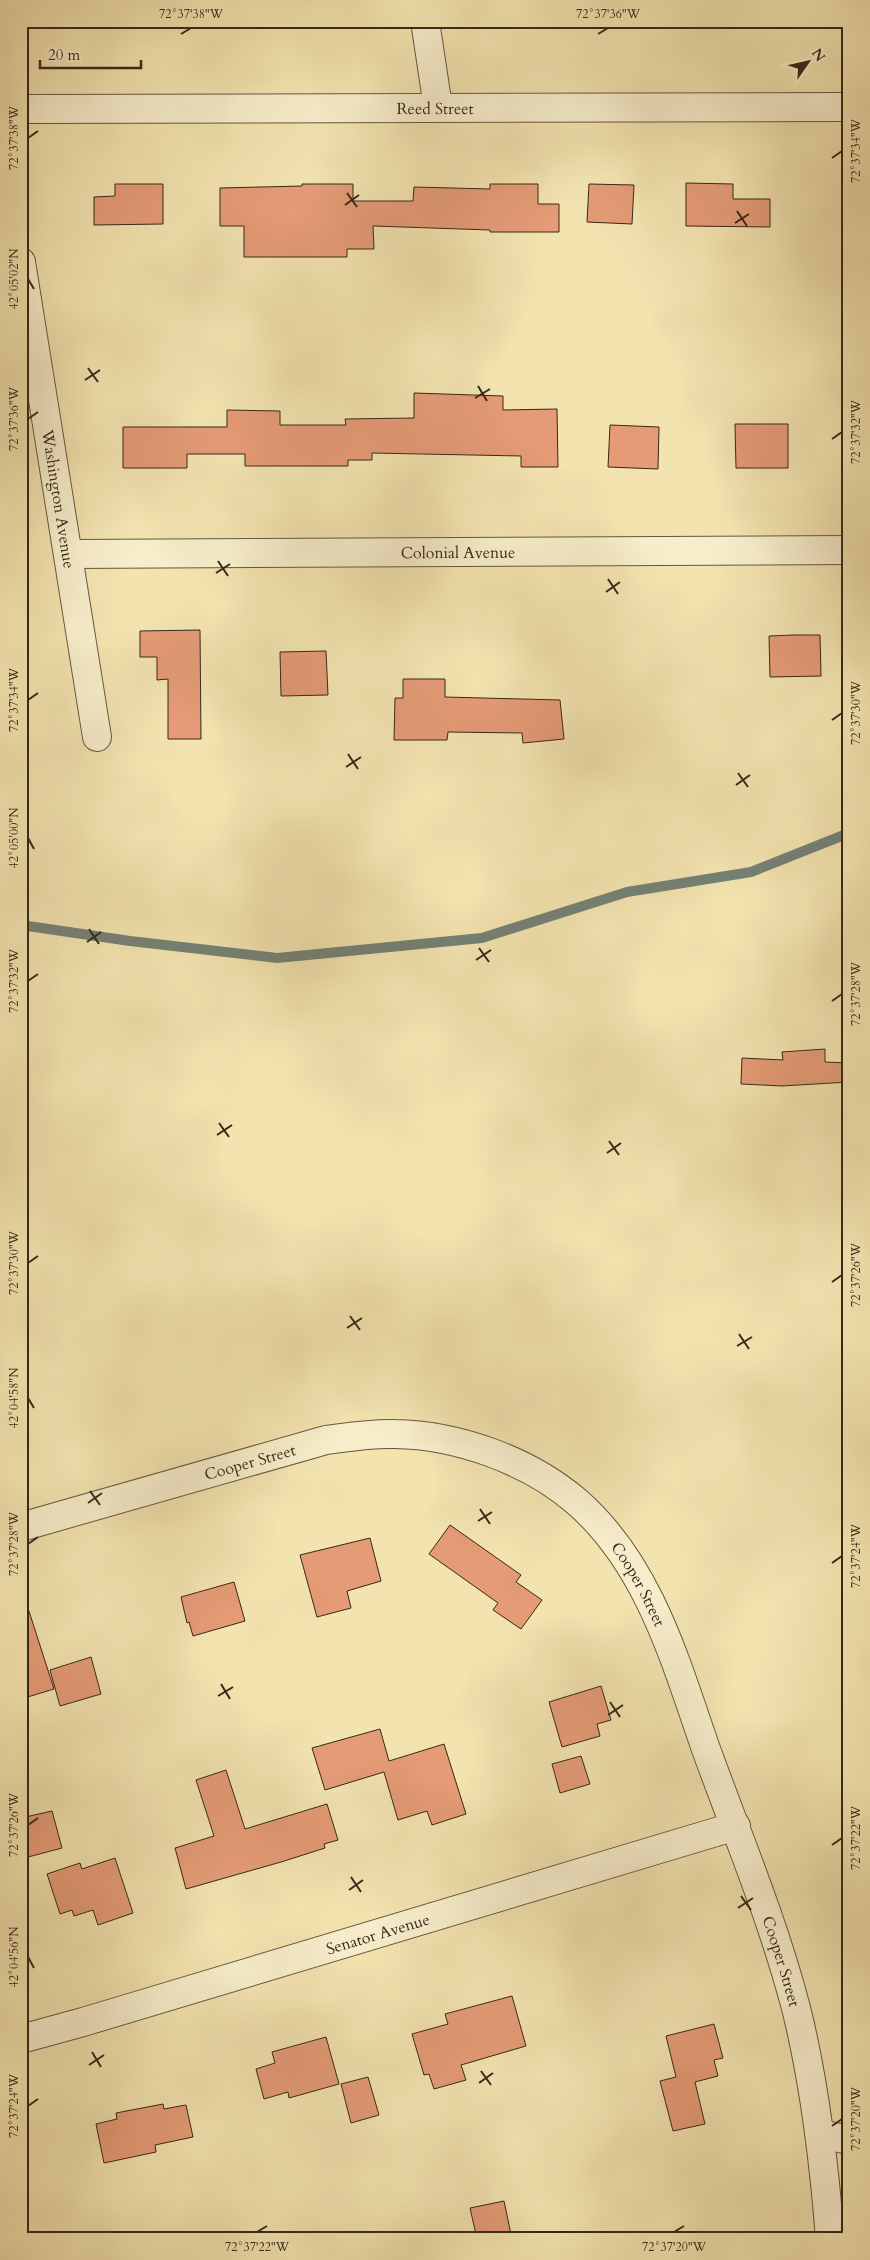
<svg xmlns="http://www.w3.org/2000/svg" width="870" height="2260" font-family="Cardo,serif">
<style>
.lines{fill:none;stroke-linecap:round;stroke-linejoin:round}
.stream{stroke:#748176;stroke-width:10}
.building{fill:#e49b76;stroke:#362818}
.minor-casing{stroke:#65573e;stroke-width:30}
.tertiary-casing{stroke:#65573e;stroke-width:30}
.minor{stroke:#f7edcb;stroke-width:28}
.tertiary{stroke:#f7edcb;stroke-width:28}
.ticks{fill:none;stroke:#362818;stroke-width:2}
.labels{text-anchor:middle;stroke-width:4;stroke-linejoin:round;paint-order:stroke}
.street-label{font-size:16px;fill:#362818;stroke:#f7edcb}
.neatline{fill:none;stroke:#362818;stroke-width:2}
.ticks-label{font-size:12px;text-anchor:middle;fill:#362818}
</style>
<rect width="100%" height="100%" fill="#f2e3af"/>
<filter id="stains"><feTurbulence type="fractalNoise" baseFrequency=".004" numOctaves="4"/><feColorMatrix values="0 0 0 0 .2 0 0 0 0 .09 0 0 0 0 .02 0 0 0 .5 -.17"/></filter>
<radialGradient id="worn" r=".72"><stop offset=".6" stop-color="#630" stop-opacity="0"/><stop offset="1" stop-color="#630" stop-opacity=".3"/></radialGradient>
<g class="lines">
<path class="stream" d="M 21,925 L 130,941 L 277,958 L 482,938 L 627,892 L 751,872 L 849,833"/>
</g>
<path class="building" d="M 686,183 L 733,184 L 733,199 L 770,199 L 770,227 L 686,226 Z
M 115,184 L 163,184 L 163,224 L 94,225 L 94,197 L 115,196 Z
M 302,184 L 353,184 L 353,201 L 413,201 L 414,187 L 490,189 L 490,184 L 538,184 L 538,204 L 559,204 L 559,232 L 490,232 L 490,230 L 373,226 L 374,249 L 347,249 L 347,257 L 244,257 L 244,226 L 220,226 L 220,188 L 302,186 Z
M 589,184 L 634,185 L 632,224 L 587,222 Z
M 414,393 L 503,396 L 503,410 L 557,409 L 558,467 L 521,467 L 521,456 L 372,453 L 372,460 L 348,460 L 348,466 L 245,466 L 245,454 L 187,454 L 187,468 L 123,468 L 123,427 L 227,427 L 227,410 L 280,411 L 280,425 L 346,425 L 345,419 L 414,418 Z
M 735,424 L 788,424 L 788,468 L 736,468 Z
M 610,425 L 659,427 L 658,469 L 608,467 Z
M 200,630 L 201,739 L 168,739 L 168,679 L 157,680 L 157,657 L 140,657 L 140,631 Z
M 794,635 L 820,635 L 821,676 L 770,677 L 769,636 Z
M 326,651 L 328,695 L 281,696 L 280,652 Z
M 403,679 L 445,679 L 445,697 L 560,700 L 564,739 L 523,743 L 522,733 L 448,732 L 447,740 L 394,740 L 395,698 L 403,698 Z
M 825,1049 L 825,1062 L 849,1063 L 849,1082 L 782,1086 L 741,1084 L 742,1058 L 783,1060 L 782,1052 Z
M 450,1525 L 521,1575 L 516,1582 L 542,1600 L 521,1629 L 493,1610 L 498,1603 L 429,1554 Z
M 370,1538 L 381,1581 L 347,1591 L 351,1608 L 317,1617 L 300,1555 Z
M 234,1582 L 245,1621 L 193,1636 L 189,1622 L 187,1623 L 181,1597 Z
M 27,1605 L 54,1689 L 21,1699 L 21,1606 Z
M 91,1657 L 101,1694 L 60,1706 L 50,1670 Z
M 601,1686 L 611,1720 L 597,1724 L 600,1736 L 562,1747 L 549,1702 Z
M 380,1729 L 389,1761 L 444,1744 L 466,1814 L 432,1825 L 427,1811 L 398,1820 L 384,1772 L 325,1790 L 312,1748 Z
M 581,1756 L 590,1784 L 560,1793 L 552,1764 Z
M 226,1770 L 245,1829 L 327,1804 L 338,1840 L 324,1844 L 325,1848 L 281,1862 L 186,1889 L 175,1848 L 214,1836 L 196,1780 Z
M 52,1811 L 62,1848 L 28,1857 L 21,1834 L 21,1818 Z
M 115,1858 L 133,1913 L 98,1925 L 93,1910 L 74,1916 L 72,1910 L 60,1914 L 47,1874 L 80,1863 L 82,1869 Z
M 512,1996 L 526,2046 L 461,2065 L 466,2080 L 434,2089 L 429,2074 L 424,2075 L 412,2034 L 448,2024 L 445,2014 Z
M 714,2024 L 723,2058 L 714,2060 L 718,2076 L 695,2082 L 705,2124 L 673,2131 L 660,2081 L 676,2077 L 666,2036 Z
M 326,2037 L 339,2084 L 289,2098 L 288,2092 L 264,2099 L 256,2069 L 275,2063 L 272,2052 Z
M 368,2077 L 379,2115 L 351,2123 L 341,2084 Z
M 163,2104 L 164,2109 L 186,2105 L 193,2137 L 155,2145 L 156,2152 L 104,2163 L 96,2124 L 117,2119 L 116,2113 Z
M 504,2201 L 512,2239 L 477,2239 L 470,2208 Z"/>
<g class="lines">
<defs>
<g id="minor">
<path d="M 425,21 L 438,107"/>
<path id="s1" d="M 21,109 L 849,107"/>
<path id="s2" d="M 21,262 L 97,737"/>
<path id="s3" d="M 68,554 L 849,550"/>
<path id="s4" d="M 21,2039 L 83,2022 L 736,1826"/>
<path d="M 820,2134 L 849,2140"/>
</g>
<g id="tertiary">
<path id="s5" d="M 21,1527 L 326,1440 C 349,1437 371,1433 395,1434 C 457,1435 528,1460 576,1501 C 650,1565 676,1664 707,1752 C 738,1837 773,1920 796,2008 C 815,2084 824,2161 830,2239"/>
</g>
</defs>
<use href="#minor" class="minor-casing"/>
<use href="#tertiary" class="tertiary-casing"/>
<use href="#minor" class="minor"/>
<use href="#tertiary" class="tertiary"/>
</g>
<path class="ticks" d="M 181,34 L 191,28M 598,34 L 608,28M 28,138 L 38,131M 832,158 L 842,151M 347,193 L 357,207M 345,205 L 359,195M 737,211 L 747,226M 735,223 L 749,214M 28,279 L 34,289M 88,368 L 98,382M 85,380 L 100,370M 478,386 L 487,401M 475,398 L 490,389M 28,419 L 38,412M 832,439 L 842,432M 218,561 L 228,576M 216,573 L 230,564M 608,579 L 618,594M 606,592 L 620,582M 28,700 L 38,693M 832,720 L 842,713M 348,754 L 358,769M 346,767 L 361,757M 738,773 L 748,787M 736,785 L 750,775M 28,838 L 34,849M 89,929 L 99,944M 87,942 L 101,932M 479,948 L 489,962M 476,960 L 491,950M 28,981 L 38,974M 832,1001 L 842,994M 219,1123 L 229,1137M 217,1135 L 232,1125M 609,1141 L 619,1155M 607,1153 L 621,1143M 28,1263 L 38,1256M 832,1282 L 842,1275M 350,1316 L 360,1330M 347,1328 L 362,1318M 739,1334 L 749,1349M 737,1346 L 752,1337M 28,1398 L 34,1408M 90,1491 L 100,1505M 88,1503 L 102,1493M 480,1509 L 490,1524M 478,1521 L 492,1512M 28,1544 L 38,1537M 832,1563 L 842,1556M 221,1684 L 230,1699M 218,1696 L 233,1687M 610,1702 L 620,1717M 608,1715 L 623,1705M 28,1825 L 38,1818M 832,1845 L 842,1838M 351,1877 L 361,1892M 349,1890 L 363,1880M 741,1896 L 751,1910M 738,1908 L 753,1898M 28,1957 L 34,1968M 92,2052 L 101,2067M 89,2065 L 104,2055M 481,2071 L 491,2085M 479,2083 L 493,2073M 28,2106 L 38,2099M 832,2126 L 842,2119M 257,2232 L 267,2226M 674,2232 L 684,2226"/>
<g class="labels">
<g class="street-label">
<text dy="6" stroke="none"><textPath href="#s1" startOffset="414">Reed Street</textPath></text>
<text dy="6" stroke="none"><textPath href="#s2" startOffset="240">Washington Avenue</textPath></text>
<text dy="6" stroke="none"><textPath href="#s3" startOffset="390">Colonial Avenue</textPath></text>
<text dy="6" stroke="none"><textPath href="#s5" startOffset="238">Cooper Street</textPath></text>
<text dy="6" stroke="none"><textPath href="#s5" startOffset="688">Cooper Street</textPath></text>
<text dy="6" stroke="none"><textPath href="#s4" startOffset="372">Senator Avenue</textPath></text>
<text dy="6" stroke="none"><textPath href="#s5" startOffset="1092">Cooper Street</textPath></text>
</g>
</g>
<rect width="870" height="2260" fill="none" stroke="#f2e3af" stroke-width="55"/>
<g transform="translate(808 62) rotate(56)" stroke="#f7edcb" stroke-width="4" paint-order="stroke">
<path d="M0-4L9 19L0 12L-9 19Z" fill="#362818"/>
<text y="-8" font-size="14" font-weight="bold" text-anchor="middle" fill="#362818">N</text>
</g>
<path d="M40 60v8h101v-8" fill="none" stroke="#362818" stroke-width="2.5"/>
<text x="48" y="60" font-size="15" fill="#362818" stroke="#f7edcb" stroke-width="4" paint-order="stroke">20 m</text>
<rect x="28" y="28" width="814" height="2204" class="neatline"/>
<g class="ticks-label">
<text x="191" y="18">72°37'38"W</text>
<text x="608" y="18">72°37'36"W</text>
<text transform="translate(14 138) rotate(-90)" y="4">72°37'38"W</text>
<text transform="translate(856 151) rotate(-90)" y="4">72°37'34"W</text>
<text transform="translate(14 279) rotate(-90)" y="4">42°05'02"N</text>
<text transform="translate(14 419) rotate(-90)" y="4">72°37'36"W</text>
<text transform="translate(856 432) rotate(-90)" y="4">72°37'32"W</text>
<text transform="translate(14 700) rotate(-90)" y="4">72°37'34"W</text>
<text transform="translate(856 713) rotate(-90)" y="4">72°37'30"W</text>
<text transform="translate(14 838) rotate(-90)" y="4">42°05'00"N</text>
<text transform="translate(14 981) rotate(-90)" y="4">72°37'32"W</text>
<text transform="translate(856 994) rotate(-90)" y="4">72°37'28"W</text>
<text transform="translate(14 1263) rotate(-90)" y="4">72°37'30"W</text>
<text transform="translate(856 1275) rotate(-90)" y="4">72°37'26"W</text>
<text transform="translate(14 1398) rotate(-90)" y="4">42°04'58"N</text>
<text transform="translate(14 1544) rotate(-90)" y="4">72°37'28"W</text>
<text transform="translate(856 1556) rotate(-90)" y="4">72°37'24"W</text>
<text transform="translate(14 1825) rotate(-90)" y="4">72°37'26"W</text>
<text transform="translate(856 1838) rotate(-90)" y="4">72°37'22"W</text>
<text transform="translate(14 1957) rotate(-90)" y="4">42°04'56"N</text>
<text transform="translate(14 2106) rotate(-90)" y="4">72°37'24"W</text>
<text transform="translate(856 2119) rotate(-90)" y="4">72°37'20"W</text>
<text x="257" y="2251">72°37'22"W</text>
<text x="674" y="2251">72°37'20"W</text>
</g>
<rect width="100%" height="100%" filter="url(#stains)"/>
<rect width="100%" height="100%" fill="url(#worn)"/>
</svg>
